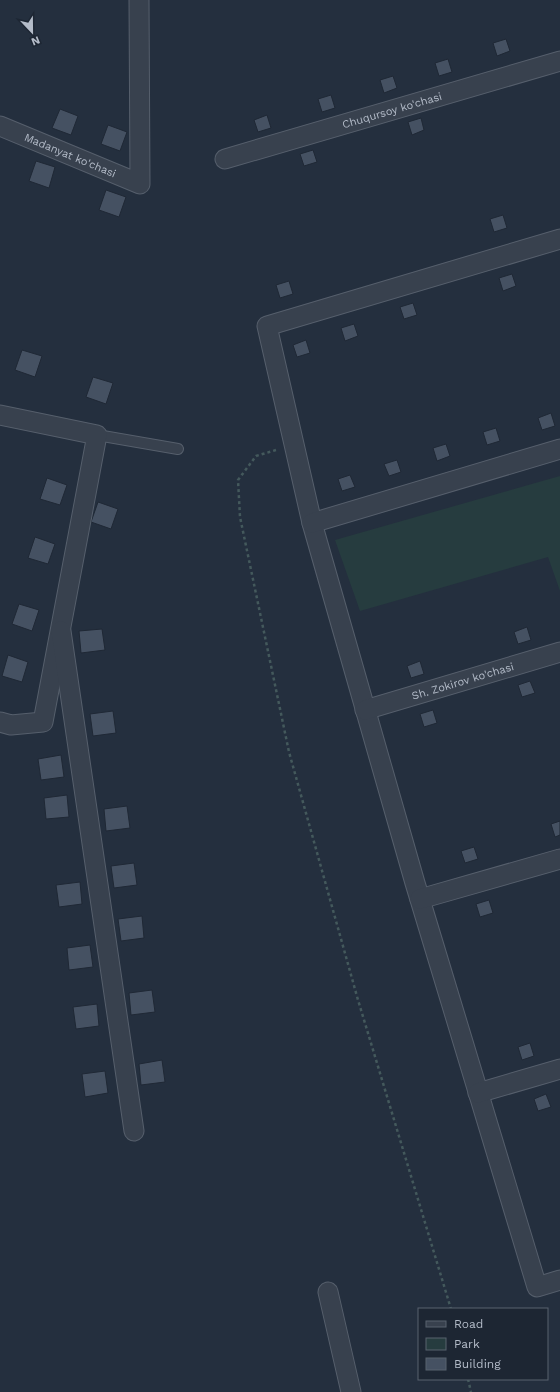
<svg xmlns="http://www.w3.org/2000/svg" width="560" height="1392" font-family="'Work Sans',sans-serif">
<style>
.green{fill:#263c3f}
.building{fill:#455162;stroke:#1f2835}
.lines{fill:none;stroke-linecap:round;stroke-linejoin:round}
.lane-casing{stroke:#565f6c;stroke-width:12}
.street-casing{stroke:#565f6c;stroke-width:21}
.path{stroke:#44595c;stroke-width:2.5;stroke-dasharray:3 3;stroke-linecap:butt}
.lane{stroke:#38414e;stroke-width:10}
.street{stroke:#38414e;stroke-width:19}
.labels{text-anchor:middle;stroke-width:3;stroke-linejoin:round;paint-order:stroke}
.street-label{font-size:11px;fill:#b4bcc9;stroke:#1d2633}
</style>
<rect width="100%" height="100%" fill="#242f3e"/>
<path class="green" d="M 560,476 L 560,591 L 548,557 L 360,611 L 335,540 Z"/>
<path class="building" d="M 506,39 L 510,51 L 497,56 L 493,43 Z
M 448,59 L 452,72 L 439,76 L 435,63 Z
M 393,76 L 397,88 L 384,93 L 380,80 Z
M 331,95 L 335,108 L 322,112 L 318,99 Z
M 60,109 L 78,116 L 71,135 L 52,128 Z
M 267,115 L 271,128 L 258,132 L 254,120 Z
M 421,118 L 424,130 L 412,135 L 408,122 Z
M 108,125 L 127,132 L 120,151 L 101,144 Z
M 313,150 L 317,162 L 304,166 L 300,154 Z
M 36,161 L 55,167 L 49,188 L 29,181 Z
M 106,190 L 126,197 L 119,217 L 99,210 Z
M 503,215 L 507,228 L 494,232 L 490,219 Z
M 512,274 L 516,286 L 503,291 L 499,278 Z
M 289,281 L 293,294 L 280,298 L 276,285 Z
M 413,303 L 417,315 L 404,319 L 400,307 Z
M 354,324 L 358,336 L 345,341 L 341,328 Z
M 306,340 L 310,353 L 297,357 L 293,345 Z
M 22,350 L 42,356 L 35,377 L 15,370 Z
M 93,377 L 113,383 L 106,404 L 86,397 Z
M 551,413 L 555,426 L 542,430 L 538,418 Z
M 496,428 L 500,441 L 487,445 L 483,432 Z
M 446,444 L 450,456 L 437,461 L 433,448 Z
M 397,460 L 401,472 L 389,476 L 384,464 Z
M 350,475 L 355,487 L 342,491 L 338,479 Z
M 47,478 L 67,485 L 60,505 L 40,499 Z
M 98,502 L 118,509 L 111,529 L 91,522 Z
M 35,537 L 55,544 L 48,564 L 28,558 Z
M 19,604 L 39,610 L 32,631 L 12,624 Z
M 527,627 L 531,640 L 518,644 L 514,632 Z
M 102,629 L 105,650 L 81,653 L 79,631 Z
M 8,655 L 28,662 L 22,682 L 2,676 Z
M 420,661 L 424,674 L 411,678 L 407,666 Z
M 530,681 L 535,693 L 522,697 L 518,685 Z
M 433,710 L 437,723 L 424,727 L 420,714 Z
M 113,711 L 116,733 L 93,736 L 90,714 Z
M 61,755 L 64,777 L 41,780 L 38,759 Z
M 67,795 L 69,817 L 46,819 L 44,798 Z
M 127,806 L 130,828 L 106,831 L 104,809 Z
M 560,821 L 560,835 L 555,837 L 551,824 Z
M 474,847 L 478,859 L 465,863 L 461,851 Z
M 134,863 L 137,885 L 114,888 L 111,866 Z
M 80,882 L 82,904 L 59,907 L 56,885 Z
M 489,900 L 493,913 L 480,917 L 476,904 Z
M 142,916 L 144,938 L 121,941 L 118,919 Z
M 90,945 L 93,967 L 69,970 L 67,948 Z
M 152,990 L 155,1012 L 131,1015 L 129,993 Z
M 97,1004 L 99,1026 L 76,1029 L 73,1007 Z
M 530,1043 L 534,1056 L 522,1060 L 518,1047 Z
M 162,1060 L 165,1082 L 141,1085 L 139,1064 Z
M 105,1071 L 108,1093 L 85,1097 L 82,1074 Z
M 546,1094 L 551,1107 L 538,1111 L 534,1099 Z"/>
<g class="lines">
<defs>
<path id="lane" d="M 97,435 L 178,449"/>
<g id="street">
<path id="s1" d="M 0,126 L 140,184 L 139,0"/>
<path id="s2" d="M 225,159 L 560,61"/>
<path d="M 560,239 L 267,326 L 312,523 L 415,883 L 537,1287 L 560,1280"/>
<path d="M 0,415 L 97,435 L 43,722 L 11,725 L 0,722"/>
<path d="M 312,523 L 560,449"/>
<path d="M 61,631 L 134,1131"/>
<path id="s3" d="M 365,710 L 560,652"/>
<path d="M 420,899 L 560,859"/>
<path d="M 478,1093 L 560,1069"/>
<path d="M 328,1292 L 351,1392"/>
</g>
</defs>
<use href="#lane" class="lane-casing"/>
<use href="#street" class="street-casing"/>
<path class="path" d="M 276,450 L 256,456 L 238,480 L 240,517 L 289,752 L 358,1000 L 451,1309
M 468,1379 L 471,1392"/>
<use href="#lane" class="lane"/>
<use href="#street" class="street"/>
</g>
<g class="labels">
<g class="street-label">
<text dy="4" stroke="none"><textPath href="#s2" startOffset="174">Chuqursoy ko'chasi</textPath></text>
<text dy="4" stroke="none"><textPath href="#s1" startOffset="76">Madanyat ko'chasi</textPath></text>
<text dy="4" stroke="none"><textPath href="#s3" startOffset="102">Sh. Zokirov ko'chasi</textPath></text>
</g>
</g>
<rect x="418" y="1308" width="130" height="72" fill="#1d2633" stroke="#59626f"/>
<rect x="426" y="1321" width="20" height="6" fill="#38414e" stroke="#59626f"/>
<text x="454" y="1328" font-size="12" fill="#b4bcc9">Road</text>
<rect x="426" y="1338" width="20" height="12" fill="#263c3f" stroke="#59626f"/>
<text x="454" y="1348" font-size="12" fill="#b4bcc9">Park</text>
<rect x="426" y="1358" width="20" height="12" fill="#455162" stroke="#59626f"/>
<text x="454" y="1368" font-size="12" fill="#b4bcc9">Building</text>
<g transform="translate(32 32) rotate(158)" stroke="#1d2633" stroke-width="3" paint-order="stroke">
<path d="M0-3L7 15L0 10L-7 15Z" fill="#b4bcc9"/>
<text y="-6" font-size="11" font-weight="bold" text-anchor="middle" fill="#b4bcc9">N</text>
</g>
</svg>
